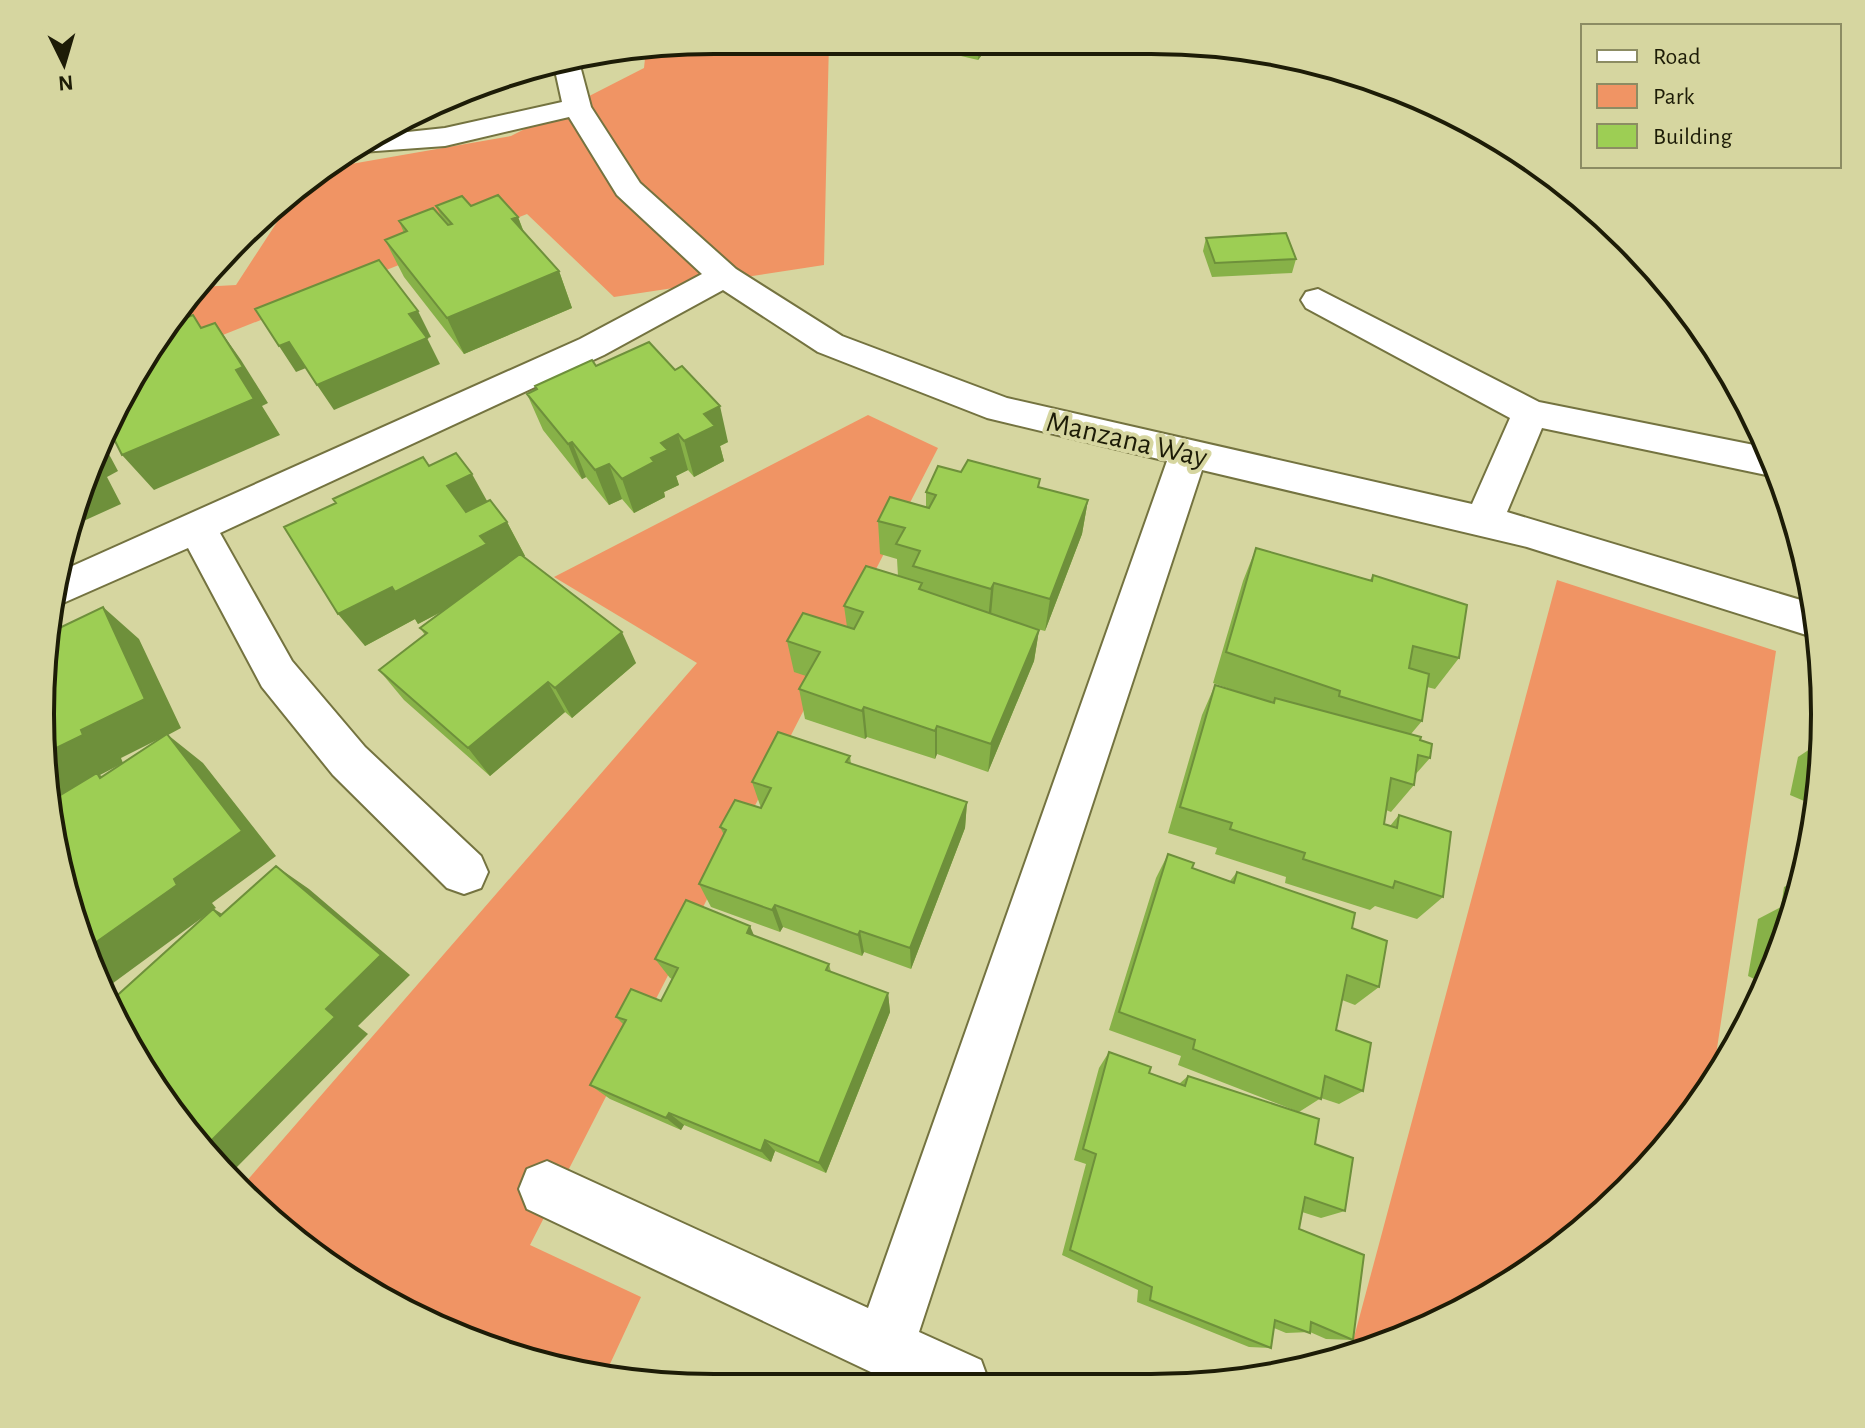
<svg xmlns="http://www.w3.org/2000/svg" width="1865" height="1428" font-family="'Alegreya Sans',sans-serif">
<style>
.green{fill:#f09464}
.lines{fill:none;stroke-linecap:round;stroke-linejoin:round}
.minor-casing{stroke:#747340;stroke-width:4}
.minor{fill:#fff;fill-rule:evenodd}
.wall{fill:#87b148}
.shaded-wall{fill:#6e903b}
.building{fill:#9dce54;stroke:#6e903b;stroke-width:2}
.labels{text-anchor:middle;stroke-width:8;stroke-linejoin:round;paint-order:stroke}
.street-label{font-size:30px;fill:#1d1c07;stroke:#d6d6a0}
.rim{fill:none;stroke:#1d1c07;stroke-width:4}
</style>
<rect width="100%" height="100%" fill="#d6d6a0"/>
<path class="green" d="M 714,40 L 829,40 L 824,265 L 614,297 L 527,214 L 135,370 L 200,287 L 236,285 L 296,193 L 328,168 L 511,136 L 644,68 L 646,49 Z
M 868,415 L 938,448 L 530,1245 L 641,1297 L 604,1377 L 497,1352 L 340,1275 L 238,1191 L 697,663 L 554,577 Z
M 1557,580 L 1776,651 L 1711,1089 L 1627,1191 L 1525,1275 L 1368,1352 L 1349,1356 Z"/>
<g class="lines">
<defs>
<path id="minor" d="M 578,58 L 591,107 L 640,183 L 736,269 L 842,336 L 1007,398 L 1472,504 L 1510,418 L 1306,308 L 1301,300 L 1306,292 L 1318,289 L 1539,402 L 1769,448 L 1780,476 L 1776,477 L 1542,428 L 1507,512 L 1814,604 L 1816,638 L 1527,547 L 1202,470 L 919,1332 L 981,1360 L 989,1382 L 892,1382 L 527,1209 L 519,1189 L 527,1169 L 547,1161 L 868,1308 L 1167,461 L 987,418 L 818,352 L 723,290 L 604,355 L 220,533 L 292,661 L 365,747 L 481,856 L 488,872 L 481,888 L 464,894 L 447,888 L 333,775 L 262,687 L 188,548 L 54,607 L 59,572 L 580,339 L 702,274 L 617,195 L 569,117 L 445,146 L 348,153 L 370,136 L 445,128 L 562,102 L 553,61 Z"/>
</defs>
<use href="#minor" class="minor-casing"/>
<use href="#minor" class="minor"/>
</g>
<path class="wall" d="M 945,41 L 993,41 L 978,60 L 944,52 Z
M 439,105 L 438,109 L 426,110 Z
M 436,206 L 471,206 L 518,217 L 524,232 L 559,271 L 572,308 L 464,354 L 404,277 L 385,240 L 404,233 L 399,221 L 442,218 Z
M 237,238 L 239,241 L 227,270 L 211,271 Z
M 1206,238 L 1296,259 L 1292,273 L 1212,277 L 1203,251 Z
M 596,366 L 728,442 L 720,446 L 724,461 L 694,477 L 688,470 L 676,476 L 679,485 L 664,492 L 665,497 L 634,513 L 622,499 L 609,505 L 586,477 L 582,479 L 543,430 L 527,394 L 536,389 L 535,386 Z
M 429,466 L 487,501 L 507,522 L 525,556 L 523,557 L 636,663 L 572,718 L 565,712 L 490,776 L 404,700 L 379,670 L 425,635 L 420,628 L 443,611 L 418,624 L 415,619 L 365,646 L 336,503 Z
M 961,472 L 1039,487 L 1088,500 L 1082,534 L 1045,631 L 1026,626 L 1039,630 L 1034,661 L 988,772 L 937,754 L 935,759 L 867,737 L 865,739 L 805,719 L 799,689 L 806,676 L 794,672 L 787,641 L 847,627 L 844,606 L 898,576 L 897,559 L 880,554 L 878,521 L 926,507 L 926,492 Z
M 1256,548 L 1370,580 L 1373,575 L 1459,658 L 1435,689 L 1427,687 L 1422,721 L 1411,734 L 1420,740 L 1430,758 L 1415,775 L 1414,785 L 1391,812 L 1386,810 L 1384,824 L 1390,826 L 1399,815 L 1443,897 L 1417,919 L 1375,906 L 1370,910 L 1285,883 L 1286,877 L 1215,854 L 1217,848 L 1168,833 L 1202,715 L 1215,685 L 1250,696 L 1213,683 L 1243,581 Z
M 1822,741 L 1816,806 L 1790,795 L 1798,757 Z
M 850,756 L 851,764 L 967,802 L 965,828 L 911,969 L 864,952 L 862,956 L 783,927 L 780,932 L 711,907 L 699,884 L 724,835 L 720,827 L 761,808 L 752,782 Z
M 1168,854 L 1192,868 L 1230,881 L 1237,872 L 1352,928 L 1379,987 L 1355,1005 L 1342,1000 L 1336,1030 L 1363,1091 L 1339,1104 L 1321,1098 L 1299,1112 L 1178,1065 L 1181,1056 L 1109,1030 L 1156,878 Z
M 1803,877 L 1774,972 L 1767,985 L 1748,976 L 1758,919 L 1781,907 L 1784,887 Z
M 755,936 L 829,964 L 831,972 L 888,993 L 890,1012 L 826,1173 L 775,1151 L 771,1162 L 684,1125 L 681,1130 L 610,1099 L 590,1085 L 623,1024 L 616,1017 L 661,1001 L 672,979 L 670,978 L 655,959 Z
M 1109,1052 L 1149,1073 L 1179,1084 L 1188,1076 L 1315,1144 L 1345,1211 L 1321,1218 L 1302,1212 L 1299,1229 L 1353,1340 L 1326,1339 L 1310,1332 L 1286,1333 L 1274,1328 L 1271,1348 L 1249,1347 L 1137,1302 L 1138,1290 L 1062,1255 L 1086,1164 L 1074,1160 L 1099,1068 Z"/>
<path class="shaded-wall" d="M 983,41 L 993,41 L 992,42 L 978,60 L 979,46 Z
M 518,217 L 532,255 L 512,219 Z
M 237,238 L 239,241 L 227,270 L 220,260 Z
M 559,271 L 572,308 L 464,354 L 447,318 Z
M 418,311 L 431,337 L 422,340 L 409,314 Z
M 215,323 L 241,360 L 268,403 L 262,406 L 280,435 L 154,490 L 122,455 L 125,454 L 107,434 L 110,427 L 236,370 Z
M 427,338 L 440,364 L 334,410 L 317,385 Z
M 289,342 L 306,368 L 296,372 L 279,346 Z
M 720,406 L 728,442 L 720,446 L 724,461 L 694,477 L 684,441 L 704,414 Z
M 678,434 L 688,470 L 676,476 L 679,485 L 664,492 L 665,497 L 634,513 L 622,479 L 661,443 Z
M 572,442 L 586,477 L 582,479 L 568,444 Z
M 103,443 L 118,471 L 107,477 L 121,504 L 68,528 Z
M 609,464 L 622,499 L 609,505 L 595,470 Z
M 472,474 L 491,508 L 467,521 L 447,486 Z
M 1088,500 L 1082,534 L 1045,631 L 1050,599 Z
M 507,522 L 525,556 L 500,569 L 505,578 L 418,624 L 415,619 L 365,646 L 338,614 Z
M 994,583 L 991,615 L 988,621 L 991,589 Z
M 103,607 L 139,639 L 181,728 L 168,735 L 203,763 L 276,856 L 212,903 L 216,908 L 214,909 L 250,931 L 220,916 L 214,909 L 105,989 L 85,950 L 174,879 L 167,735 L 121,758 L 123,763 L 100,775 L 137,800 L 100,778 L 99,775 L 54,798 L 46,753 L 81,730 Z
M 1039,630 L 1034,661 L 988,772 L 991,744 Z
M 622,632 L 636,663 L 572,718 L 555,688 Z
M 548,682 L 565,712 L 490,776 L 468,748 Z
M 864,707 L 867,737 L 865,739 L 862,711 Z
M 937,726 L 937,754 L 935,759 L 935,731 Z
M 967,802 L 965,828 L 911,969 L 910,948 Z
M 276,866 L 309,889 L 410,975 L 358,1026 L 368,1034 L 235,1169 L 216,1165 L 203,1149 L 326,1009 Z
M 775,905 L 783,927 L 780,932 L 772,910 Z
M 750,926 L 759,947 L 747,933 Z
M 860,931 L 864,952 L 862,956 L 858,935 Z
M 888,993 L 890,1012 L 826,1173 L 819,1163 Z
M 669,1113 L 684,1125 L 681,1130 L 666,1118 Z
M 765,1140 L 775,1151 L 771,1162 L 761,1151 Z"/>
<path class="building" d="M 956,41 L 983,41 L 979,46 Z
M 498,195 L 518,217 L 512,219 L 559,271 L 447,318 L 385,240 L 407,231 L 399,221 L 433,208 L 448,225 L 452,224 L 436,206 L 462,196 L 471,206 Z
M 1286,233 L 1296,259 L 1215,263 L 1206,238 Z
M 379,260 L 418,311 L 409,314 L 427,338 L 317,385 L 289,342 L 279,346 L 255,309 Z
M 193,315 L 201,328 L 215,323 L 243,367 L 236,370 L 254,399 L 122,455 L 109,429 L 130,377 L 172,323 Z
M 649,342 L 675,370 L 682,366 L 720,406 L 704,414 L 715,426 L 684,441 L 678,434 L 661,443 L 668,450 L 651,458 L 654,462 L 622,479 L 609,464 L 595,470 L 572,442 L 568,444 L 527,394 L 537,389 L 535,386 L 592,360 L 596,366 Z
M 456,453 L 472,474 L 447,486 L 466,512 L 490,500 L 507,522 L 480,536 L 487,544 L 395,592 L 392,587 L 338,614 L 284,527 L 336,503 L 333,499 L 423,457 L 429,466 Z
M 968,460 L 1040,479 L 1038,487 L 1088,500 L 1050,599 L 994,583 L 991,589 L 913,566 L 920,551 L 896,544 L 905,528 L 878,521 L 890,497 L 929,508 L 936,495 L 926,492 L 938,466 L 961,472 Z
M 1256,548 L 1372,581 L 1373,575 L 1467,605 L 1459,658 L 1413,646 L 1409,668 L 1429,674 L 1422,721 L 1339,696 L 1340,691 L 1226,652 Z
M 520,554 L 622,632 L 555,688 L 548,682 L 468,748 L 379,670 L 427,633 L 420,628 Z
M 866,566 L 922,583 L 919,589 L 1039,630 L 991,744 L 937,726 L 935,731 L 864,707 L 862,711 L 799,689 L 820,652 L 787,641 L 803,613 L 854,629 L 863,612 L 844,606 Z
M 103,607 L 145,699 L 81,730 L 83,735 L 46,753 L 40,714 L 51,632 Z
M 1215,685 L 1274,703 L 1275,698 L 1421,737 L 1420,740 L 1432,744 L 1430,758 L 1418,755 L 1414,785 L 1391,778 L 1384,824 L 1397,828 L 1399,815 L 1451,832 L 1443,897 L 1395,881 L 1393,888 L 1303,859 L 1305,853 L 1230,829 L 1232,823 L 1180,807 Z
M 778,732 L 850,756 L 846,762 L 967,802 L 910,948 L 860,931 L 858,935 L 775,905 L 772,910 L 699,884 L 726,830 L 720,827 L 735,800 L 761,808 L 771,788 L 752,782 Z
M 167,734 L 242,831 L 174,879 L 177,885 L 85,950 L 76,930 L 54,799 L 97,773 L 100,778 Z
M 1168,854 L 1194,863 L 1192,868 L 1234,883 L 1237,872 L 1355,913 L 1352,928 L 1387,941 L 1379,987 L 1347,975 L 1336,1030 L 1371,1043 L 1363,1091 L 1325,1076 L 1321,1099 L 1193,1049 L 1195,1040 L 1119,1012 Z
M 276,866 L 381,955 L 326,1009 L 335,1017 L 203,1149 L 153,1088 L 111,1001 L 213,909 L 220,916 Z
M 686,900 L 750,926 L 747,933 L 829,964 L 826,970 L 888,993 L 819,1163 L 765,1140 L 761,1151 L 669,1113 L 666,1118 L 590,1085 L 626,1020 L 616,1017 L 631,989 L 661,1001 L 678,968 L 655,959 Z
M 1109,1052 L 1151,1067 L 1149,1073 L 1185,1086 L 1188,1076 L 1319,1119 L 1315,1144 L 1353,1158 L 1345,1211 L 1305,1197 L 1299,1229 L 1364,1255 L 1353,1340 L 1311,1322 L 1310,1333 L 1275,1320 L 1271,1348 L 1150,1300 L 1152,1287 L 1070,1250 L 1096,1154 L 1083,1149 Z"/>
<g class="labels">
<g class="street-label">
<text transform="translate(1127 439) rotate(13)" y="10">Manzana Way</text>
</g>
</g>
<path d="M0 0H1865V1428H0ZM714 54H1151A660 660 0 0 1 1811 714V714A660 660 0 0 1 1151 1374H714A660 660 0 0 1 54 714V714A660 660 0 0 1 714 54Z" fill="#d6d6a0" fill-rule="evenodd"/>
<path class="rim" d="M714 54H1151A660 660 0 0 1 1811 714V714A660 660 0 0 1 1151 1374H714A660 660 0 0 1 54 714V714A660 660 0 0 1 714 54Z"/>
<rect x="1581" y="24" width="260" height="144" fill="#d6d6a0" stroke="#8c8c63" stroke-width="2"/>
<rect x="1597" y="50" width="40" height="12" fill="#ffffff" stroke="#8c8c63" stroke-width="2"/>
<text x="1653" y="64" font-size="24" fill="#1d1c07">Road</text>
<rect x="1597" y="84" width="40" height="24" fill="#f09464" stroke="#8c8c63" stroke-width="2"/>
<text x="1653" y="104" font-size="24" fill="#1d1c07">Park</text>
<rect x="1597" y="124" width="40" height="24" fill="#9dce54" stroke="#8c8c63" stroke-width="2"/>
<text x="1653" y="144" font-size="24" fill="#1d1c07">Building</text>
<g transform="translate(64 64) rotate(175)" stroke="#d6d6a0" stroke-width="6" paint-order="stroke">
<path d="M0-6L14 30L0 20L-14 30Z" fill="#1d1c07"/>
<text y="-12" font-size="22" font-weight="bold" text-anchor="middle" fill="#1d1c07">N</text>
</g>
</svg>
